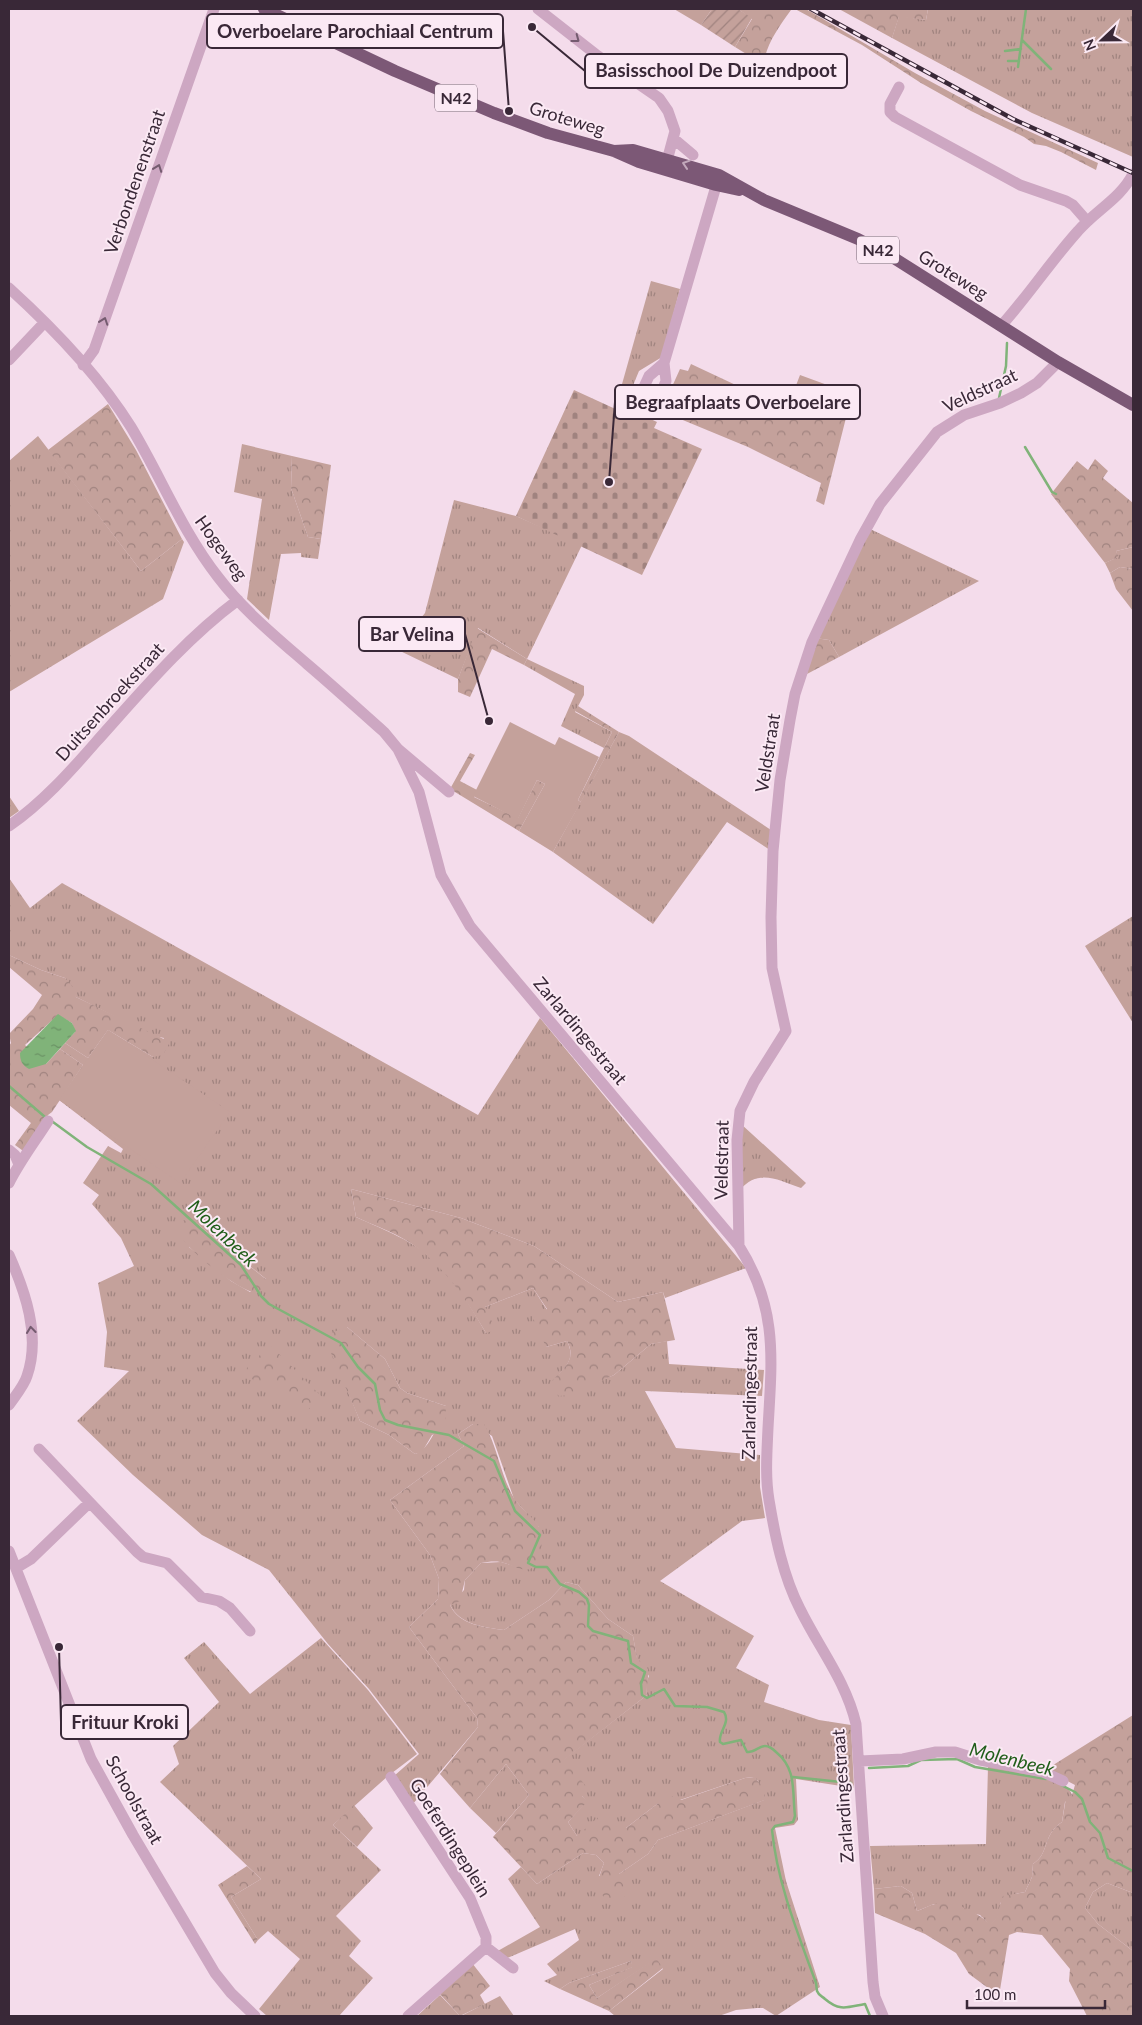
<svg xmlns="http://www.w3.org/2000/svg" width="1142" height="2025" font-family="Lato,sans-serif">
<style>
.grass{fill:url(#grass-tufts);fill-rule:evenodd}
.forest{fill:url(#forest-crowns)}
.cemetery{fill:url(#cemetery-stones)}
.garden{fill:url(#garden-furrows)}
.pitch{fill:#c4a19b}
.water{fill:url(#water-ripples)}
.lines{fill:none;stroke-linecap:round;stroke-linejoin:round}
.stream{stroke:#80b379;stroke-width:2.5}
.minor{stroke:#cda7c2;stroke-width:11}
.major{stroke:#7c5876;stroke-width:12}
.rail-casing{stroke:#392837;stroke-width:4.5}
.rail{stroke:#fbe9f4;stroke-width:2.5;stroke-dasharray:8;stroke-linecap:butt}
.oneway{stroke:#745b6f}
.oneway2{stroke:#c2a8bb}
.labels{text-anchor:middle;stroke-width:4;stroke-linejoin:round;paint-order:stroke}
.shield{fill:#fbe9f4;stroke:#736270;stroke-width:1}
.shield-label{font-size:16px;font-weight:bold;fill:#392837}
.street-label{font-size:18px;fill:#392837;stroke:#fbe9f4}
.water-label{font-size:19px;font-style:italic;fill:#215e1a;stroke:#fbe9f4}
.leader{fill:none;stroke:#392837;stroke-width:2}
.callout-dot{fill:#392837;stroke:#fbe9f4;stroke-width:2}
.callout{fill:#fbe9f4;stroke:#392837;stroke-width:2}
.callout-label{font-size:19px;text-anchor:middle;font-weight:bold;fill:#392837}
</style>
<defs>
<pattern id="grass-tufts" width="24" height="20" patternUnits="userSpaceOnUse" patternTransform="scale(1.25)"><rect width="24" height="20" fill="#c4a19b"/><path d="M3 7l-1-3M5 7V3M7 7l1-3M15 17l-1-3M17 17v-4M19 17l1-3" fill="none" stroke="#a0837f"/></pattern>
<pattern id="forest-crowns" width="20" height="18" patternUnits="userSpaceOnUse" patternTransform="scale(1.25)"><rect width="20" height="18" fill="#c4a19b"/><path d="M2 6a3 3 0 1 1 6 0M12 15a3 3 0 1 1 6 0" fill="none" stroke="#a0837f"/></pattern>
<pattern id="cemetery-stones" width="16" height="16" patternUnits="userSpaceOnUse" patternTransform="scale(1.25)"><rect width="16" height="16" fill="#c4a19b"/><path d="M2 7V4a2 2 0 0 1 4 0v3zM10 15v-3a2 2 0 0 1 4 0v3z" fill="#a0837f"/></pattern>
<pattern id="garden-furrows" width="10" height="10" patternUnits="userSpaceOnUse" patternTransform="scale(1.25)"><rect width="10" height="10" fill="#c4a19b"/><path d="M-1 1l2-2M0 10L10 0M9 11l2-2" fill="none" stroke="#a0837f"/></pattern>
<pattern id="water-ripples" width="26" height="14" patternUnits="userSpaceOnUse" patternTransform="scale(1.25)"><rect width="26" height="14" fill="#80b379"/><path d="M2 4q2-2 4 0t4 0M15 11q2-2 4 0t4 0" fill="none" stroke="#6a9264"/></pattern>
</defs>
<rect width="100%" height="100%" fill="#f4dceb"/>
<path class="grass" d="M 674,9 L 712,9 L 701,25 Z
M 928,9 L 1133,9 L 1133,157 L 1032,113 L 892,38 L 899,16 L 926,20 Z
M 651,281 L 680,289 L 662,357 L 639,371 L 622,412 L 615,409 Z
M 38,436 L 141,571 L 182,539 L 184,542 L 163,599 L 9,692 L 9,461 Z
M 242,444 L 292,456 L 291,488 L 308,537 L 321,539 L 318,559 L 301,557 L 301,553 L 281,554 L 269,620 L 247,599 L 262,499 L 234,492 Z
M 454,500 L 516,516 L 582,545 L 527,659 L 584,686 L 584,695 L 575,712 L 612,732 L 604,748 L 561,726 L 575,694 L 524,665 L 527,659 L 478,628 L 458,679 L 396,649 L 425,613 Z
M 868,528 L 979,581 L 839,657 L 829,640 L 815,638 Z
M 1133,547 L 1133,569 L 1120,567 L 1110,573 L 1105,563 L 1118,557 L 1116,551 Z
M 619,732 L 629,736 L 771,830 L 770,850 L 727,822 L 653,924 L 553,852 Z
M 9,796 L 19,811 L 9,818 Z
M 9,878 L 30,908 L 62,883 L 478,1115 L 540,1018 L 746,1268 L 665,1298 L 663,1292 L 618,1302 L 534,1246 L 461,1218 L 351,1189 L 356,1217 C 384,1230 415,1241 437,1263 C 457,1283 472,1309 486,1333 L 485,1307 L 533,1288 L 547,1310 L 546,1347 L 567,1341 C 574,1355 570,1363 559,1374 L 595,1383 L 614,1375 L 651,1344 L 667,1341 L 669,1364 L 764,1370 L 762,1396 L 645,1391 L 676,1448 L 760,1455 L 760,1487 L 765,1518 L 742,1521 L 660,1581 L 754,1636 L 736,1668 L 769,1685 L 764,1702 L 819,1720 L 851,1725 L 854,1788 L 796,1779 L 798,1820 L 794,1825 L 775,1828 L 786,1881 L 820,1987 L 776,2016 L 763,2008 L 757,2008 L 736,2010 L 719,2016 L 615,2016 L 609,2011 L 663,1969 L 656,1959 L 597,1998 L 589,1985 L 632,1967 L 631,1961 L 569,1983 L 560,1989 L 544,1981 L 557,1975 L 547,1964 L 579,1940 L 575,1929 L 505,1959 L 496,1952 L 540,1927 L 508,1879 L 521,1867 L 537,1884 L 583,1853 L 596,1855 L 604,1863 L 599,1876 L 619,1874 L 648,1854 L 658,1840 L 764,1800 L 758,1781 L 753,1777 L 745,1778 L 680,1800 L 657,1804 L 626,1828 L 577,1836 L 568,1822 L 587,1801 L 582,1796 L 563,1760 L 647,1695 L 646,1683 L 649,1676 L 637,1659 L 633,1636 L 608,1619 L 578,1585 L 566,1582 L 549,1600 L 504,1630 C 484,1627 460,1625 450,1605 L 464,1590 L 465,1580 L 481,1563 L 501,1562 L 521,1568 L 539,1527 L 514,1499 L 492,1436 L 473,1424 L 458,1434 L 464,1446 L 390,1500 L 430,1555 L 439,1579 L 438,1599 L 409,1627 L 477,1718 L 478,1727 L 412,1805 L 394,1776 L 419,1754 L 369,1689 L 328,1644 L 269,1570 L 202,1535 L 133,1475 L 77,1421 L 129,1371 L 104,1367 L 107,1332 L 98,1283 L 134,1266 L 121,1238 L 92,1204 L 99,1195 L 83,1183 L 108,1146 L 121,1153 L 123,1149 L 59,1100 L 83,1065 L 60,1049 L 65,1043 L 88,1058 L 108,1030 L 153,1057 L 164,1038 L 154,1036 L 76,997 L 65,978 L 41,970 L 9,955 ZM 196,1223 L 266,1279 L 250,1292 L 231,1281 L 189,1247 ZM 347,1327 L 385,1359 L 400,1388 L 407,1393 L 446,1406 C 440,1420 430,1450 415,1454 L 389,1435 L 360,1421 L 345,1384 Z
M 1133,916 L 1133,1023 L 1085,946 Z
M 741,1124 L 806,1183 L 801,1188 C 778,1180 758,1168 740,1190 Z
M 321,1638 L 368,1690 L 417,1754 L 388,1776 L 333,1825 L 381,1870 L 336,1916 L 361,1941 L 349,1956 L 373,1978 L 339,2016 L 267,2016 L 259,2009 L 300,1959 L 268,1931 L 258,1940 L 231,1897 L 261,1879 L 160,1782 L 179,1764 L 173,1746 L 219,1702 L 184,1658 L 204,1642 L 250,1694 Z
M 506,1764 L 529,1795 L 496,1833 L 470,1808 Z
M 988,1766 C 1009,1769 1065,1773 1072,1795 L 1065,1802 L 1062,1822 C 1042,1835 1050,1853 1033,1864 L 1032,1877 L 1025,1892 L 1015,1894 L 1000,1903 C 1000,1914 999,1918 990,1925 L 980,1915 L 934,1904 L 917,1911 L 912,1893 L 901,1886 L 874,1889 L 870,1846 L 986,1844 Z
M 1107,1883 L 1133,1893 L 1133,1951 L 1098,1924 L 1085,1908 L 1093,1892 Z
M 440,1995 L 460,2016 L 417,2016 Z
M 500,1996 L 514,2016 L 461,2016 Z"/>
<path class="forest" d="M 738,9 L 794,9 L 791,10 C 781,24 769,40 765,57 L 756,60 L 735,47 L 752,19 Z
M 795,9 L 806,9 L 915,73 L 985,111 L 1098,163 L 1096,170 L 1061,152 L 1046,146 L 1034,144 L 1024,137 L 971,111 L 921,83 L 862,45 Z
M 839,9 L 928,9 L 926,20 L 899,17 L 892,38 Z
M 691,364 L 787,409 L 800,375 L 852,394 L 824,505 L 816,501 L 821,483 L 748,447 L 661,411 L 680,369 L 688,371 Z
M 108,404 L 136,450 L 182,539 L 141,571 L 48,450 Z
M 292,456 L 331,465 L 321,539 L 308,537 L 291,488 Z
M 1095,459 L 1108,471 L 1103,478 L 1133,503 L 1133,547 L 1116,551 L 1119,557 L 1105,563 L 1051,494 L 1077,461 L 1088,470 Z
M 1120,567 L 1133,569 L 1133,611 L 1116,589 L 1110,573 Z
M 477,628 L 527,659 L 524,665 L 492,649 L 470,697 L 458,692 L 458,679 Z
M 815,638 L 829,640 L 839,657 L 807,674 Z
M 578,706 L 619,732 L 581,802 L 578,800 L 612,732 L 575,711 Z
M 470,753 L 475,755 L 460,781 L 477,790 L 474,797 L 518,818 L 537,780 L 545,784 L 519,831 L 450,789 Z
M 9,955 L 41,970 L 65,978 L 75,989 L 76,997 L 170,1042 L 163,1055 L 153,1057 L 108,1030 L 88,1058 L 65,1043 L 75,1032 L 72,1023 L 58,1015 L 25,1045 L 46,1064 L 60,1049 L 83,1065 L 52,1112 L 48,1115 L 26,1153 L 15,1145 L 31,1123 L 9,1105 L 9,1046 L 11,1043 L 9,1034 L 33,1009 L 42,995 L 9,967 Z
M 351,1189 L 461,1218 L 534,1246 L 618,1302 L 663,1292 L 675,1340 L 651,1344 L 614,1375 L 572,1395 L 559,1396 L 554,1392 L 551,1382 C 564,1368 577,1360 567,1341 L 546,1347 L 533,1318 L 547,1309 L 533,1288 L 485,1307 L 496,1330 L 486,1333 C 465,1298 444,1265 409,1242 C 393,1232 373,1225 356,1217 Z
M 183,1220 L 196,1223 L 267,1280 L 259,1293 C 242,1295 176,1243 176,1226 Z
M 347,1327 L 385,1359 L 400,1388 L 407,1393 L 446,1406 L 445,1430 L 432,1435 L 422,1452 L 415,1454 L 389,1435 L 360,1421 L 331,1353 L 331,1333 Z
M 270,1345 L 322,1397 L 303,1414 C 291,1402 273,1378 254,1381 L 245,1370 Z
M 473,1424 L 484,1424 C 498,1447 500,1475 514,1498 C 522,1511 538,1519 542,1534 C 544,1542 538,1566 530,1569 C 520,1572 509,1563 500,1562 C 494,1561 487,1562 481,1563 L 465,1580 L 460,1601 L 450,1605 C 459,1625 484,1627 504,1630 L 549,1600 L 566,1582 L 578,1585 L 608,1619 L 633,1636 L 637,1658 L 648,1669 C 649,1679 646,1685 647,1695 L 564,1760 L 586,1786 L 582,1796 L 588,1801 L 568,1822 L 577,1836 L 603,1813 L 626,1828 L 657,1804 L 672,1796 L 681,1800 L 745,1778 L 754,1777 L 765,1789 L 765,1800 L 658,1840 L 648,1854 L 619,1874 L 631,1891 L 623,1898 L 607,1901 C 595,1888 598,1878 604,1863 L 596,1855 L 583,1853 L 537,1884 L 493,1837 L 529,1795 L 506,1764 L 470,1808 L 440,1774 L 478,1727 L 477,1718 L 409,1627 L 438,1599 L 439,1579 L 430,1555 L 390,1500 L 464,1446 L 458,1434 Z
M 1133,1715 L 1133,1893 L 1107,1883 L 1093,1892 L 1085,1908 L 1098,1924 L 1133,1951 L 1133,2016 L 1087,2016 L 1069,1981 L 1070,1969 L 1042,1935 L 1017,1932 L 1009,1935 L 999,1996 L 969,1974 L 956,1953 L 925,1934 L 875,1913 L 874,1889 L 901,1886 L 912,1893 L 917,1911 C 923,1909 929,1905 935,1904 C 957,1901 975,1911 990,1924 C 1002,1916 997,1908 1003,1896 L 1025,1892 L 1032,1877 L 1033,1864 C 1050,1853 1042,1835 1062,1822 L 1066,1798 L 1072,1795 L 1075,1785 L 1054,1774 L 1050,1767 Z
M 354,1805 L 373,1828 L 357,1847 L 333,1825 Z
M 247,1866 L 261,1879 L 231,1897 L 258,1940 L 255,1944 L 218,1885 Z
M 656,1958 L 663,1968 L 609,2011 L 560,1989 L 569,1983 L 631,1961 L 633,1967 L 589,1985 L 597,1998 Z
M 472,1963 L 490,1986 L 480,1995 L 485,2004 L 460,2016 L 439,1993 Z"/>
<path class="cemetery" d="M 574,390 L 622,412 L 625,407 L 657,422 L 654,428 L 702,449 L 642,575 L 516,516 Z"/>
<path class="garden" d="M 712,9 L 738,9 L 752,18 L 735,47 L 701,25 Z"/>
<path class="pitch" d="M 510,722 L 555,745 L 559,737 L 599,757 L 578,800 L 581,802 L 553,852 L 519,831 L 545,784 L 537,780 L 518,819 L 473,796 Z
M 108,1030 L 230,1112 L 180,1183 L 59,1100 Z"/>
<path class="water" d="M 58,1014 L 72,1023 L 76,1031 L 46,1064 L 29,1069 C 22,1065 20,1061 20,1053 Z"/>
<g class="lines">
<path class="stream" d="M 1022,40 L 1051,69
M 1005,51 L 1021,49
M 1008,61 L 1019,61
M 1018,67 L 1026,9
M 999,398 L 1006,366 L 1007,343
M 1025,447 L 1052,492 L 1056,494
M 9,1086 L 45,1117
M 53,1122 L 87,1147 L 151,1184 L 241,1265 L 261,1296 L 269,1304 L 341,1343 L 358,1367 L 375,1384 L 380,1410 L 385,1420 L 398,1425 L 449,1435 L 494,1461 L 515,1511 L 540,1535 L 528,1563 L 536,1567 L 547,1567 L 560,1584 L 579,1592 L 587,1599 L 589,1605 L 588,1626 L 593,1631 L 628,1641 L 631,1663 L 645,1672 L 641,1684 L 642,1695 L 647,1698 L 664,1689 L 675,1706 L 707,1707 L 724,1712 C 731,1723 718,1732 720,1742 L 723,1744 L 741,1740 L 747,1752 C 754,1753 759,1746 765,1746 C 770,1746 773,1749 776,1752 C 797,1769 792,1791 795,1816 L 793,1822 L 775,1826 L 772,1830 C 777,1882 798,1934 816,1983 L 817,1991 C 819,1996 822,1996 825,1999 C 840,2012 848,2007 865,2004 L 870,2016
M 869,1768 L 908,1766 L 921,1760 L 957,1759 L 975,1767 L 1046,1779
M 793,1777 L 851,1783
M 1061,1785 L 1075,1792 L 1082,1799 L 1090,1822 L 1100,1833 L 1108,1858 L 1133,1871"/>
<path class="minor" d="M 538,9 L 598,56 L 659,98 L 668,111 L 675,131 L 665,168
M 899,87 L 890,104 L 890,112 L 895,117 L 1020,185 L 1066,201 L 1073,205 L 1087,221
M 674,139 L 693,155
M 9,288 C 53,328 100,377 131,427 C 161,477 182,531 218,577 C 243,610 276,637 307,664 C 333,686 358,709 384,732 L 398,749 L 449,792
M 1001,326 C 1028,296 1051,261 1078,231 C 1096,210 1120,199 1133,174
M 9,360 L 44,323
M 664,363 L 666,381 L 654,410 L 642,412 L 638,400 L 649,376 L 664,363 L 719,176
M 83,365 L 94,350 L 214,9
M 398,749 L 419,792 L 441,875 L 470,926 L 739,1246 C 778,1308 772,1358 768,1428 C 767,1452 765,1476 769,1500 C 775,1536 783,1576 800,1609 C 819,1648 846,1681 856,1724 L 873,1982 L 875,1997 L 883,2016
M 9,826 C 42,803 69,773 96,742 C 140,693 184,640 238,600
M 9,1150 L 15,1155 L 18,1162
M 9,1183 C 20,1161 34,1143 48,1121
M 739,1246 L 737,1140 L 740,1111 L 754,1082 L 786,1031 L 772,968 L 771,917 L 773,851 L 780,780 L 790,720 L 795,694 L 812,642 L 860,540 L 880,504 L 937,432 L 964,415 L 1000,403 L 1021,393 L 1037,383 L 1058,362
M 9,1255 C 25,1291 41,1336 27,1376 C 24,1386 15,1396 9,1405
M 39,1449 L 137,1552 L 143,1557 L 167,1563 L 201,1597 L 219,1601 L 230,1608 L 250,1631
M 9,1551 L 91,1759 L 133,1835 L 215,1973 L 231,1993 L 255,2016
M 16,1568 L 31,1559 L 89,1503
M 860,1761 L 903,1759 L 936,1752 L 955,1752 L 980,1760 L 1043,1772 L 1063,1781
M 391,1777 L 470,1898 L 486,1937 L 486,1947 L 513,1968
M 408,2016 L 486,1947"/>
<path class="major" d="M 264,9 L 395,71 L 494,113 L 548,133 L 614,151 L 639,162 L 716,185 L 739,190
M 614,151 L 633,150 L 719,175 L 764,200 L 858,239 L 889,255 L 1058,362 L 1133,405"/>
<defs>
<path id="rail" d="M 811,9 L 1013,119 L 1133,173"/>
</defs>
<use href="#rail" class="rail-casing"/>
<use href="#rail" class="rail"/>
</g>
<defs><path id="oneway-chevron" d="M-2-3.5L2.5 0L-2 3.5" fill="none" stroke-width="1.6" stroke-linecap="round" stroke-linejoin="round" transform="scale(1.25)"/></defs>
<g class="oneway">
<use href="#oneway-chevron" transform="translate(576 39) rotate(37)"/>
<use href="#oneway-chevron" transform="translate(158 168) rotate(-70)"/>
<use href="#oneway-chevron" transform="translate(104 321) rotate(-71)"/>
<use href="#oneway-chevron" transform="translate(31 1330) rotate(-96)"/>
</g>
<use class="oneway2" href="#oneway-chevron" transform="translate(686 164) rotate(-162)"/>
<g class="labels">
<g class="shield">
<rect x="435" y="84.5" width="42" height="27" rx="4"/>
<rect x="857" y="236.5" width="42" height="27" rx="4"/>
</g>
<g class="shield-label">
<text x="456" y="104">N42</text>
<text x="878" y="256">N42</text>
</g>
<g class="street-label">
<text transform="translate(567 119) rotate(17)" y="6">Groteweg</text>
<text transform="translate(135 182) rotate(-71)" y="6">Verbondenenstraat</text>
<text transform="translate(953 275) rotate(32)" y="6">Groteweg</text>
<text transform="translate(980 391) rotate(-25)" y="6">Veldstraat</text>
<text transform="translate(221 548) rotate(54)" y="6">Hogeweg</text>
<text transform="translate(110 702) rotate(-48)" y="6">Duitsenbroekstraat</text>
<text transform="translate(768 753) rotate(-81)" y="6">Veldstraat</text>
<text transform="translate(580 1031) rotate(50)" y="6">Zarlardingestraat</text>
<text transform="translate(722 1160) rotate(-89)" y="6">Veldstraat</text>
<text transform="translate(750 1393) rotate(-89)" y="6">Zarlardingestraat</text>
<text transform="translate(843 1796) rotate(-94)" y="6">Zarlardingestraat</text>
<text transform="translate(134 1800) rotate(61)" y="6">Schoolstraat</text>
<text transform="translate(450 1838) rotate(58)" y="6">Goeferdingeplein</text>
</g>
<g class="water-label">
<text transform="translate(223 1233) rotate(44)" y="7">Molenbeek</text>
<text transform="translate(1012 1759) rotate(14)" y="7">Molenbeek</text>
</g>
</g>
<path class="leader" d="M509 111L503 31M532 27L585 71M609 482L615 402M489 721L465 634M59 1647L61 1722"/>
<g class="callout-dot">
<circle cx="509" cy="111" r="5"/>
<circle cx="532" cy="27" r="5"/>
<circle cx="609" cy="482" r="5"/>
<circle cx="489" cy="721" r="5"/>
<circle cx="59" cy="1647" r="5"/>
</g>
<g class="callout">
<rect x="207" y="14" width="296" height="34" rx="5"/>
<rect x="585" y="54" width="262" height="34" rx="5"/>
<rect x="615" y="385" width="245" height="34" rx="5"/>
<rect x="359" y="617" width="106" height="34" rx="5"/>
<rect x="61" y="1705" width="127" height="34" rx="5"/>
</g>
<g class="callout-label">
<text x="355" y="38">Overboelare Parochiaal Centrum</text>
<text x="716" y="77">Basisschool De Duizendpoot</text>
<text x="738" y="409">Begraafplaats Overboelare</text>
<text x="412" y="641">Bar Velina</text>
<text x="125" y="1729">Frituur Kroki</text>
</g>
<rect width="1142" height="2025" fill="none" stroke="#392837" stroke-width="20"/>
<g transform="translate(1102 40) rotate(248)" stroke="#fbe9f4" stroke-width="4" paint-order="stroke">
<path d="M0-4L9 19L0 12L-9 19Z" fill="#392837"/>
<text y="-8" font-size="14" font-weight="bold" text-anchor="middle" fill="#392837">N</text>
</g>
<path d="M967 2000v8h138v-8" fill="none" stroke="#392837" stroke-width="2.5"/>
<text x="974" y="2000" font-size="15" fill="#392837" stroke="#fbe9f4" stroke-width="4" paint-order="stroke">100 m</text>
</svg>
